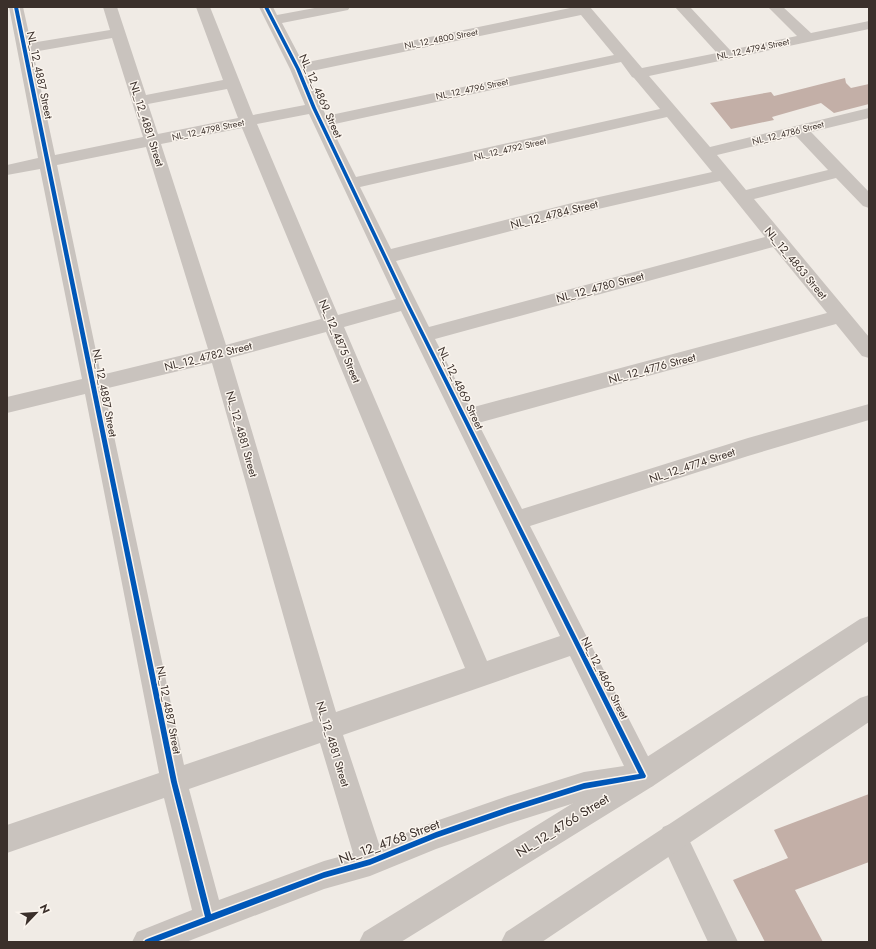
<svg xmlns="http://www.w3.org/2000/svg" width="876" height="949" font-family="Jost,sans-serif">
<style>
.building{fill:#c3afa7}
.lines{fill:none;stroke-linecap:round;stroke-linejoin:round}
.minor{fill:#c9c3be;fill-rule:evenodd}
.tertiary{fill:#c9c3be;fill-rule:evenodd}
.cycleway-casing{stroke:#fbf5ee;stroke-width:3}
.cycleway{fill:#0057b8;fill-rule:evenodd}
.labels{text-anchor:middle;stroke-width:3;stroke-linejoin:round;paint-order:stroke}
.far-street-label{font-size:9px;fill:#3b302b;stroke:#fbf5ee}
.street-label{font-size:11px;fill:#3b302b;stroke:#fbf5ee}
.near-street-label{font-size:13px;fill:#3b302b;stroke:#fbf5ee}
</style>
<rect width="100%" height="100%" fill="#f0ebe5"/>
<path class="building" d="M 845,78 L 846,83 L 851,88 L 869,84 L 869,104 L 834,113 L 821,103 L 772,117 L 774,120 L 731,129 L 710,103 L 771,92 L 774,96 Z
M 869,794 L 869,862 L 795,890 L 823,942 L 765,942 L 733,880 L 788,858 L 774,830 Z"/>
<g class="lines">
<path class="minor" d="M 9,7 L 23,7 L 31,43 L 110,30 L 103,7 L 117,7 L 146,95 L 223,80 L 196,7 L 210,7 L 253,115 L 305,105 L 290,69 L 259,7 L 273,7 L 277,15 L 320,7 L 350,7 L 348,10 L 343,11 L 282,23 L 303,63 L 575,7 L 590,7 L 642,68 L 717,53 L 675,7 L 690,7 L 730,50 L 797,36 L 768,7 L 783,7 L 811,33 L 869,21 L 869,29 L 649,76 L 710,147 L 869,108 L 869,118 L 811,132 L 869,192 L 869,208 L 863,206 L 836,178 L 754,199 L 869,337 L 869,358 L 862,356 L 836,324 L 478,423 L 522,509 L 748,438 L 869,404 L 869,420 L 748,456 L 530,526 L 653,766 L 656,776 L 653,786 L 643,789 L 584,800 L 511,823 L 436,849 L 370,876 L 324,889 L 186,942 L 132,942 L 137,932 L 192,910 L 164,798 L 7,853 L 7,825 L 159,773 L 85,394 L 7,413 L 7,397 L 82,379 L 40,169 L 7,175 L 7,165 L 38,158 ZM 581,15 L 614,55 L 326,116 L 307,72 ZM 112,38 L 143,137 L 55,155 L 33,52 ZM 621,62 L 632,77 L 634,78 L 660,109 L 356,177 L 330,125 ZM 227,89 L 238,118 L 158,134 L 148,104 ZM 309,114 L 396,299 L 338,315 L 257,124 ZM 667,117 L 712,172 L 572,203 L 391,249 L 360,187 ZM 242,128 L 321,319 L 226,345 L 161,144 ZM 796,136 L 828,170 L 746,190 L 717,155 ZM 146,147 L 208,349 L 101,375 L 57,165 ZM 720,181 L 765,237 L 429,327 L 396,261 L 572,215 ZM 773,247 L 827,313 L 470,408 L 435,339 ZM 401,311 L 560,636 L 487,661 L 344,327 ZM 326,332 L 465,668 L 336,712 L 230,358 ZM 212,363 L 313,721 L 184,765 L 104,389 ZM 570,656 L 624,766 L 584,772 L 511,795 L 436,821 L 379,844 L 343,735 ZM 320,743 L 353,853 L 324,861 L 219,900 L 189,789 Z
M 673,823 L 683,827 L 738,942 L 708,942 L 659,837 L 663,827 Z"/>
<path class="tertiary" d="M 869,616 L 869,641 L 653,786 L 401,942 L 359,942 L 364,932 L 633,766 L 860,619 Z
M 869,695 L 869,722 L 542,942 L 501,942 L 506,932 L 860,698 Z"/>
<defs>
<path id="cycleway" d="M 14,7 L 18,7 L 177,782 L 211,914 L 324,872 L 370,859 L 436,832 L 511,806 L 584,783 L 639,774 L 405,303 L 312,108 L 296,69 L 264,7 L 268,7 L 300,69 L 316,108 L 409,303 L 645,774 L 646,776 L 645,778 L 584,789 L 511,812 L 436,838 L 370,865 L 324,878 L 156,942 L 144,942 L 145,940 L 147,939 L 205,917 L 171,782 Z"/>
</defs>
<use href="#cycleway" class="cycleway-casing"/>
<use href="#cycleway" class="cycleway"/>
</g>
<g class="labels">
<g class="far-street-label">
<text transform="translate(441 39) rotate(-11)" y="3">NL_12_4800 Street</text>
<text transform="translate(753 49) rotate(-12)" y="3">NL_12_4794 Street</text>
<text transform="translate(472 89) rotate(-12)" y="3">NL_12_4796 Street</text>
<text transform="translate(208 130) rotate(-12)" y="3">NL_12_4798 Street</text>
<text transform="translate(788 133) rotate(-14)" y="3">NL_12_4786 Street</text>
<text transform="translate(510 149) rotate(-13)" y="3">NL_12_4792 Street</text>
</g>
<g class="street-label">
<text transform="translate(40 75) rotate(78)" y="4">NL_12_4887 Street</text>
<text transform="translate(321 96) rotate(66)" y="4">NL_12_4869 Street</text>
<text transform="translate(147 124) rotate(72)" y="4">NL_12_4881 Street</text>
<text transform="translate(554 214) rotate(-14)" y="4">NL_12_4784 Street</text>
<text transform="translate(796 263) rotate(50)" y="4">NL_12_4863 Street</text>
<text transform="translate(600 287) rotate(-15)" y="4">NL_12_4780 Street</text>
<text transform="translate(340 341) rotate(67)" y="4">NL_12_4875 Street</text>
<text transform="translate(208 356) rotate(-14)" y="4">NL_12_4782 Street</text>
<text transform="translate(652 368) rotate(-15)" y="4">NL_12_4776 Street</text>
<text transform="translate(461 388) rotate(64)" y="4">NL_12_4869 Street</text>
<text transform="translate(105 393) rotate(79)" y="4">NL_12_4887 Street</text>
<text transform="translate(242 434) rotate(74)" y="4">NL_12_4881 Street</text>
<text transform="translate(692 465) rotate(-18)" y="4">NL_12_4774 Street</text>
<text transform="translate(605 678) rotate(63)" y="4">NL_12_4869 Street</text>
<text transform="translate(169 710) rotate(79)" y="4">NL_12_4887 Street</text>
<text transform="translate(333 744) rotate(73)" y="4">NL_12_4881 Street</text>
</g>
<g class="near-street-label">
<text transform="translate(562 825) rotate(-32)" y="5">NL_12_4766 Street</text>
<text transform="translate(389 841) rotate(-20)" y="5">NL_12_4768 Street</text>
</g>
</g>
<rect width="876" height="949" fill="none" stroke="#3b302b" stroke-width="16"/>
<g transform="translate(36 913) rotate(65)" stroke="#fbf5ee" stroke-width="3" paint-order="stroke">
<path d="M0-3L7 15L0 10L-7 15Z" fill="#3b302b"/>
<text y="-6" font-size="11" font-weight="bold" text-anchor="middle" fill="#3b302b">N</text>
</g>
</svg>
